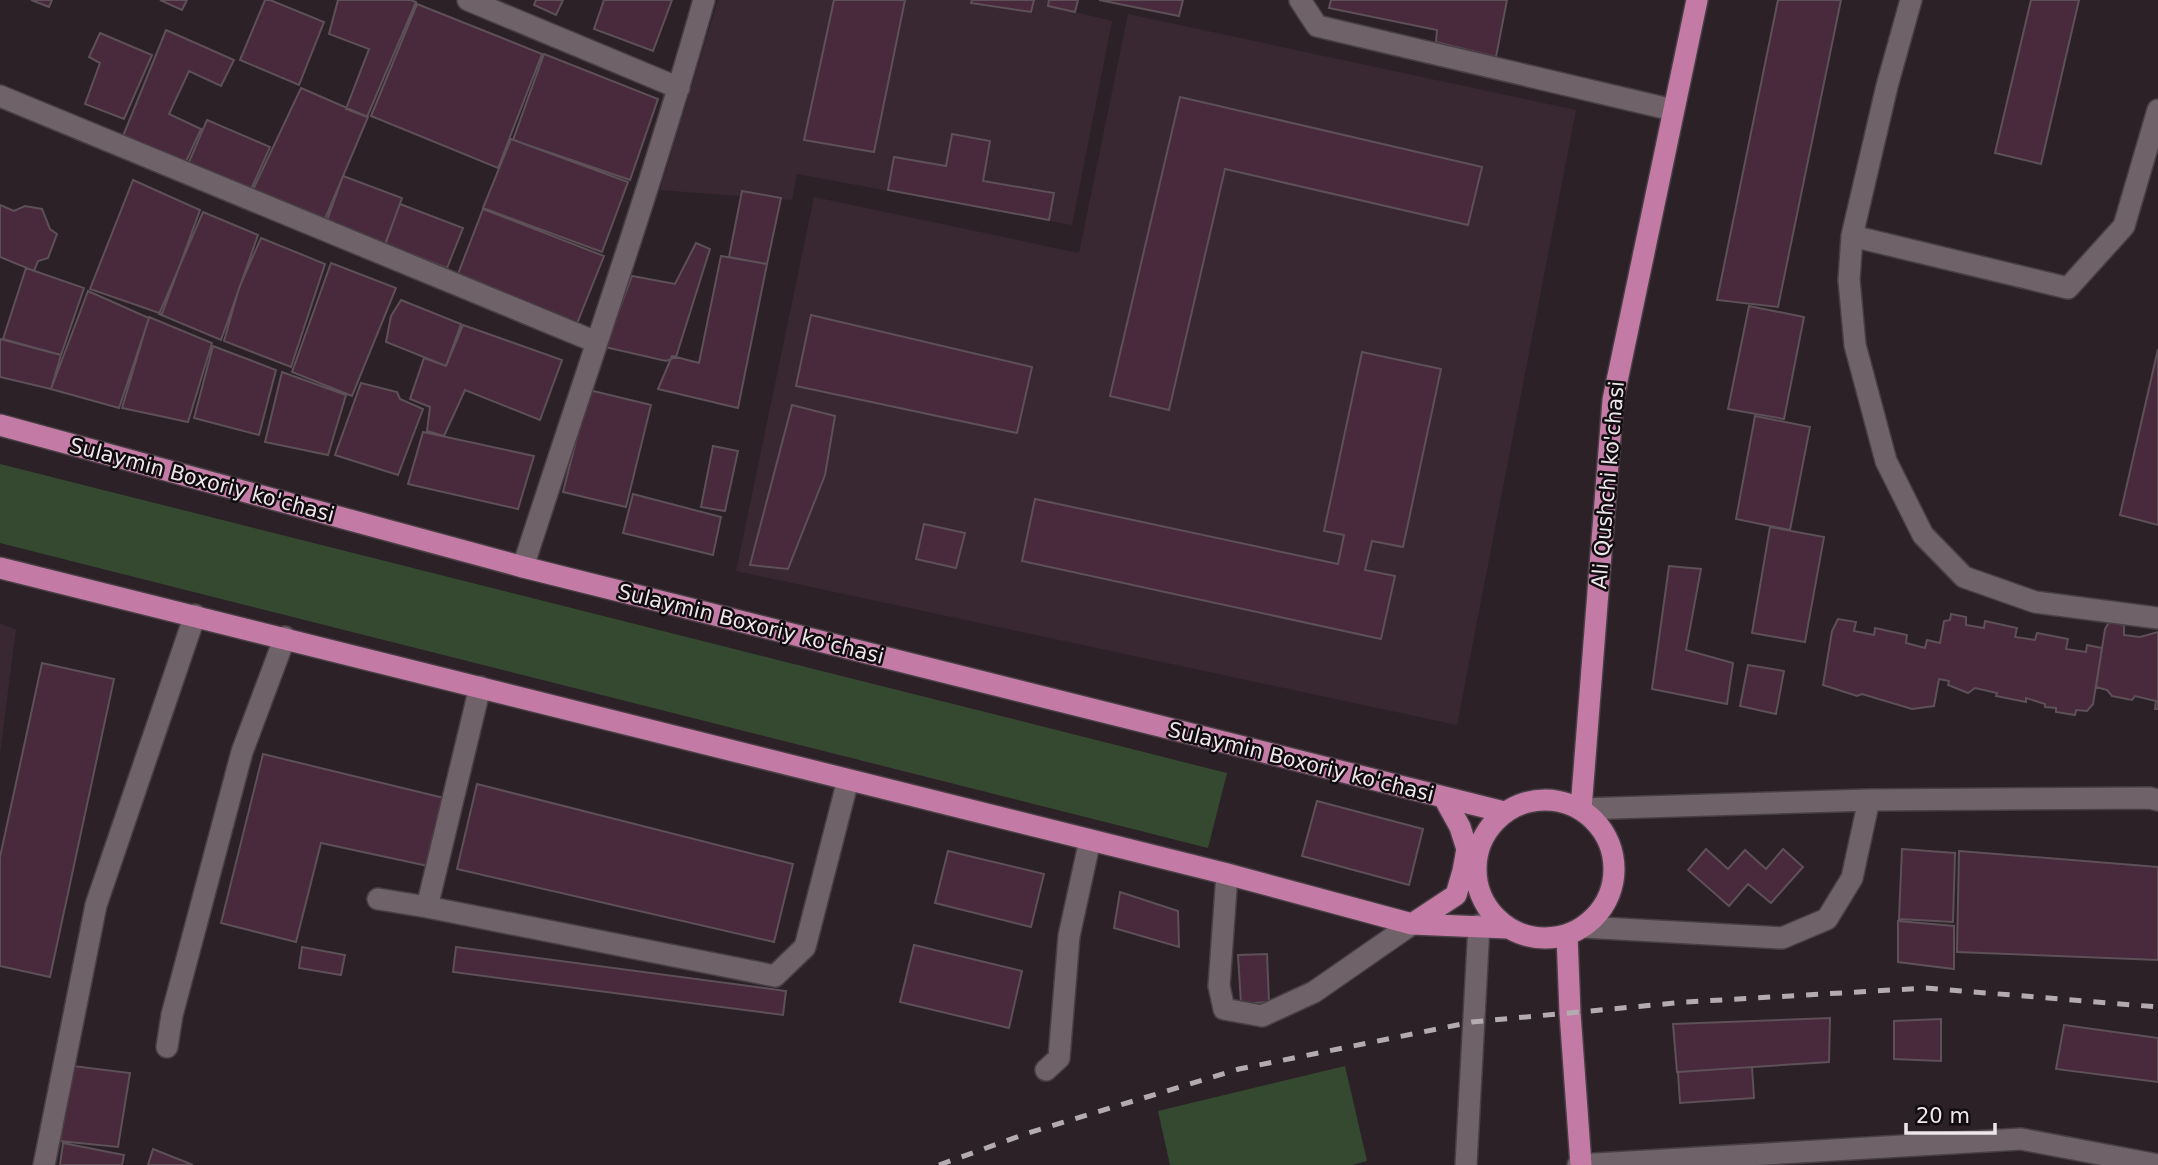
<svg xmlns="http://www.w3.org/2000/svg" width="2158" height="1165" font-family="'DejaVu Sans',sans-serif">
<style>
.built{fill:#392832}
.green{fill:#354930}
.building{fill:#492a3c;stroke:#5d5057;stroke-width:2}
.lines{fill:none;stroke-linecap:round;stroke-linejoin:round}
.minor-casing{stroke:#483f44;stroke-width:24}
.major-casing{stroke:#483f44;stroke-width:24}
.minor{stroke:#6f6269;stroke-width:21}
.major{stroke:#c37ba6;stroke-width:21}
.rail{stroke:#b4abaf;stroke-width:5;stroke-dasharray:12 12;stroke-linecap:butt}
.labels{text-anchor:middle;stroke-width:5;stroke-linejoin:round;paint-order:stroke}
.street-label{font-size:21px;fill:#eee6ea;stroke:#110c0f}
</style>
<rect width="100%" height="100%" fill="#2c2127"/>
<path class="built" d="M 718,0 L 1078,0 L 1075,12 L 1112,21 L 1072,225 L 797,174 L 792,200 L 660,190 Z
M 1128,14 L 1576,110 L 1457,725 L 736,571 L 814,197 L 1079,253 Z
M 0,624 L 16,629 L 0,754 Z"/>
<path class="green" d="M 0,464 L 1227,773 L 1208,848 L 0,543 Z
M 1345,1066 L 1367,1161 L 1352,1165 L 1170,1165 L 1158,1111 Z"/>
<path class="building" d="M 31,0 L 52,0 L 49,7 Z
M 160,0 L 187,0 L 182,10 Z
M 265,0 L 270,0 L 324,22 L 299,85 L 240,60 Z
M 338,0 L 411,0 L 416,2 L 367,117 L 346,109 L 369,49 L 329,34 Z
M 536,0 L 563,0 L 556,15 L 534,5 Z
M 604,0 L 672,0 L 653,51 L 594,29 Z
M 834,0 L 905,0 L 874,152 L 804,140 Z
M 972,0 L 1034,0 L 1031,12 L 971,3 Z
M 1049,0 L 1078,0 L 1075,12 L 1048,6 Z
M 1099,0 L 1183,0 L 1179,16 Z
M 1331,0 L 1507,0 L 1496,57 L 1436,42 L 1437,30 L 1329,8 Z
M 1778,0 L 1841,0 L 1778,307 L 1717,300 Z
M 2031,0 L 2079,0 L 2041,164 L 1995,153 Z
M 417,4 L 542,54 L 498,168 L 371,116 Z
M 166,30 L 234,60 L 221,86 L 189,71 L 169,114 L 201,129 L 184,166 L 123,136 Z
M 100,33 L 152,55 L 124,119 L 85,104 L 100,63 L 89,57 Z
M 544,54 L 658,99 L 630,180 L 513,140 Z
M 301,88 L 368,117 L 322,226 L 251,194 Z
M 1180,97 L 1482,167 L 1468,225 L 1225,169 L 1169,410 L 1110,396 Z
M 207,120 L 270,147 L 248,196 L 186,169 Z
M 952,134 L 990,141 L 983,181 L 1054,193 L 1049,220 L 888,190 L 894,157 L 946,166 Z
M 511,139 L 628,182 L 602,252 L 483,208 Z
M 343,176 L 402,198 L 384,248 L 325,226 Z
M 133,180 L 200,210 L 162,314 L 90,289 Z
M 742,191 L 781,198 L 767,264 L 729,257 Z
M 400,204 L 463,228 L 447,268 L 385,244 Z
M 0,205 L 14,211 L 25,206 L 42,209 L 50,229 L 57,234 L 48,258 L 38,261 L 34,271 L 0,257 Z
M 483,209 L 604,256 L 576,326 L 456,279 Z
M 203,212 L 258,235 L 221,340 L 159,314 Z
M 261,238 L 325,264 L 291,367 L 224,341 L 239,288 Z
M 696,243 L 710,249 L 676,357 L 666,361 L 605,347 L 632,276 L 675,284 Z
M 721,256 L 767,264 L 738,408 L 658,389 L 672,356 L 699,363 Z
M 331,263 L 396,288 L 352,396 L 292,372 Z
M 26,268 L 84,288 L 61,355 L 3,339 Z
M 88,291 L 149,318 L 119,408 L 51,389 Z
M 401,300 L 461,324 L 446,366 L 386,342 L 391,316 Z
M 1749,306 L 1804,317 L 1784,419 L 1728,409 Z
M 811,315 L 1032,367 L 1017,433 L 796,386 Z
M 149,317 L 212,343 L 188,422 L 122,408 Z
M 463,325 L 562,360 L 540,420 L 465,390 L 444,436 L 427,431 L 430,407 L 410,399 L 424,358 L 446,366 Z
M 0,339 L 61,355 L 51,389 L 0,377 Z
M 213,346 L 276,370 L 259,435 L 194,418 Z
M 2158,349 L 2158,525 L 2120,515 Z
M 1362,352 L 1441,369 L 1403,547 L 1372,541 L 1365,570 L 1395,576 L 1381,639 L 1022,561 L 1035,499 L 1338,564 L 1344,535 L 1324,531 Z
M 282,372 L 346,395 L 328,455 L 265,442 Z
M 361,383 L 397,392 L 400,399 L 423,409 L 398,475 L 335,455 Z
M 589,390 L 651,405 L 626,507 L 563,492 Z
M 792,405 L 835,416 L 825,475 L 788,569 L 750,565 Z
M 1755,416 L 1810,427 L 1790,530 L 1736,519 Z
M 423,432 L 534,456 L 518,509 L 408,484 Z
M 713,446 L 738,451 L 725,511 L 701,507 Z
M 633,494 L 721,517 L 713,555 L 623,533 Z
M 924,524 L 965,533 L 956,568 L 916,559 Z
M 1770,527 L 1824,537 L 1805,642 L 1752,633 Z
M 1669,566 L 1701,569 L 1686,650 L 1733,663 L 1727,704 L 1652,689 Z
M 1951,614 L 1966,617 L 1966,625 L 1984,628 L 1985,621 L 2017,628 L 2015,637 L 2035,640 L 2037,633 L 2068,639 L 2066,649 L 2086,652 L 2087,645 L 2102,648 L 2093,704 L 2087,711 L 2076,710 L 2075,715 L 2056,712 L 2056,708 L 2045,707 L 2045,704 L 2026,698 L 2026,702 L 1996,696 L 1997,693 L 1975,688 L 1968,693 L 1948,685 L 1949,681 L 1939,679 L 1934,706 L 1912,709 L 1862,694 L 1857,696 L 1823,685 L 1832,631 L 1838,619 L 1856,622 L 1854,631 L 1874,635 L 1875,628 L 1907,635 L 1906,643 L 1925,648 L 1927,640 L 1940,643 L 1944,621 L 1950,620 Z
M 2109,622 L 2124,625 L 2124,635 L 2140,637 L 2158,632 L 2158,709 L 2155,709 L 2156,701 L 2135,696 L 2132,700 L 2112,696 L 2107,690 L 2096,687 L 2105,629 Z
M 42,663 L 114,679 L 50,977 L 0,966 L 0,857 Z
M 1748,665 L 1784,671 L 1776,714 L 1740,706 Z
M 263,754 L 444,798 L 428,866 L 321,843 L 296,942 L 221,923 Z
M 477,784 L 793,864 L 774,942 L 457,869 Z
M 1317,801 L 1423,829 L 1409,885 L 1302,856 Z
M 1706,849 L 1728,869 L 1745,850 L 1766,869 L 1783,849 L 1803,867 L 1771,903 L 1748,884 L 1729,906 L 1688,870 Z
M 1902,849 L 1955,853 L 1953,922 L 1899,919 Z
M 948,851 L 1044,874 L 1031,927 L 935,903 Z
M 1959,851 L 2158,867 L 2158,960 L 1957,952 Z
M 1120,892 L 1178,911 L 1179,947 L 1114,928 Z
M 1898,921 L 1954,926 L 1954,969 L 1898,962 Z
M 914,945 L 1022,971 L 1009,1028 L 900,1002 Z
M 302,947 L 345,955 L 341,975 L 299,968 Z
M 456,947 L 786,991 L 783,1015 L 453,972 Z
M 1267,954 L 1269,1002 L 1241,1004 L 1238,955 Z
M 1830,1018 L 1829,1062 L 1677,1072 L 1673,1024 Z
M 1941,1019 L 1941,1061 L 1894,1059 L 1894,1021 Z
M 2064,1025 L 2158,1038 L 2158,1082 L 2056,1069 Z
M 73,1066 L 130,1073 L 118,1147 L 60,1141 Z
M 1752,1067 L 1754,1098 L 1680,1103 L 1678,1072 Z
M 63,1143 L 124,1155 L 122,1165 L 60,1165 Z
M 153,1149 L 193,1165 L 148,1165 Z"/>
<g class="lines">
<defs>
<path id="minor" d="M 468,0 L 679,88
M 1300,0 L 1317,26 L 1673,110
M 1911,0 L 1887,86 L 1852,236 L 1849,280 L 1855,345 L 1886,461 L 1923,535 L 1964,577 L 2035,602 L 2158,618
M 0,96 L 596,342
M 1852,236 L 2068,288 L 2124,226 L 2158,110
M 523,567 C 584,378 650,191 704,0
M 1581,809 L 1869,800 L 2150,798 L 2158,800
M 1227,874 L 1219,986 L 1224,1009 L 1262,1016 L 1314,992 L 1412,924
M 378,899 L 427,907 L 775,976 L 805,947 L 848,780
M 427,907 L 480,687
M 1583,927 L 1782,938 L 1827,919 L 1852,878 L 1869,800
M 167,1047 L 172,1015 L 242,752 L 285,637
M 1046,1070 L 1059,1058 L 1069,936 L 1090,840
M 44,1165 L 96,905 L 195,615
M 1466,1165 L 1479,925
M 1578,1165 L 2021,1139 L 2158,1165"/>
<path id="major" d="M 0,425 L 523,567 L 1504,812
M 0,568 L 1227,874 L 1412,924 L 1507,928
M1476 869a69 69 0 1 1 138 0a69 69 0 1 1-138 0Z
M 1581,809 L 1613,400 L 1697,0
M 1412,924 L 1456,895 L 1463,871 L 1467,849 L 1460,827 L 1444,798
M 1567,935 L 1570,1013 L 1581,1165"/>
</defs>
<use href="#minor" class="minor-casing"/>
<use href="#major" class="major-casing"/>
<use href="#minor" class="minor"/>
<use href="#major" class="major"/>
<path class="rail" d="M 939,1165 L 1028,1133 L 1239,1069 L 1472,1022 L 1686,1002 L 1926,988 L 2158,1007"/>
</g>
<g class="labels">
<g class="street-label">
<text transform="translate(202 480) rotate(15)" y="7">Sulaymin Boxoriy ko'chasi</text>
<text transform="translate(1608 485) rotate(-85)" y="7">Ali Qushchi ko'chasi</text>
<text transform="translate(751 624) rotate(14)" y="7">Sulaymin Boxoriy ko'chasi</text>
<text transform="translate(1301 762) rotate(14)" y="7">Sulaymin Boxoriy ko'chasi</text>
</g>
</g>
<path d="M1906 1123v10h89v-10" fill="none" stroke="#eee6ea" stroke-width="3.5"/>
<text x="1916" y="1123" font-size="21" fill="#eee6ea" stroke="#110c0f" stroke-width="5" paint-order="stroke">20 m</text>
</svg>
